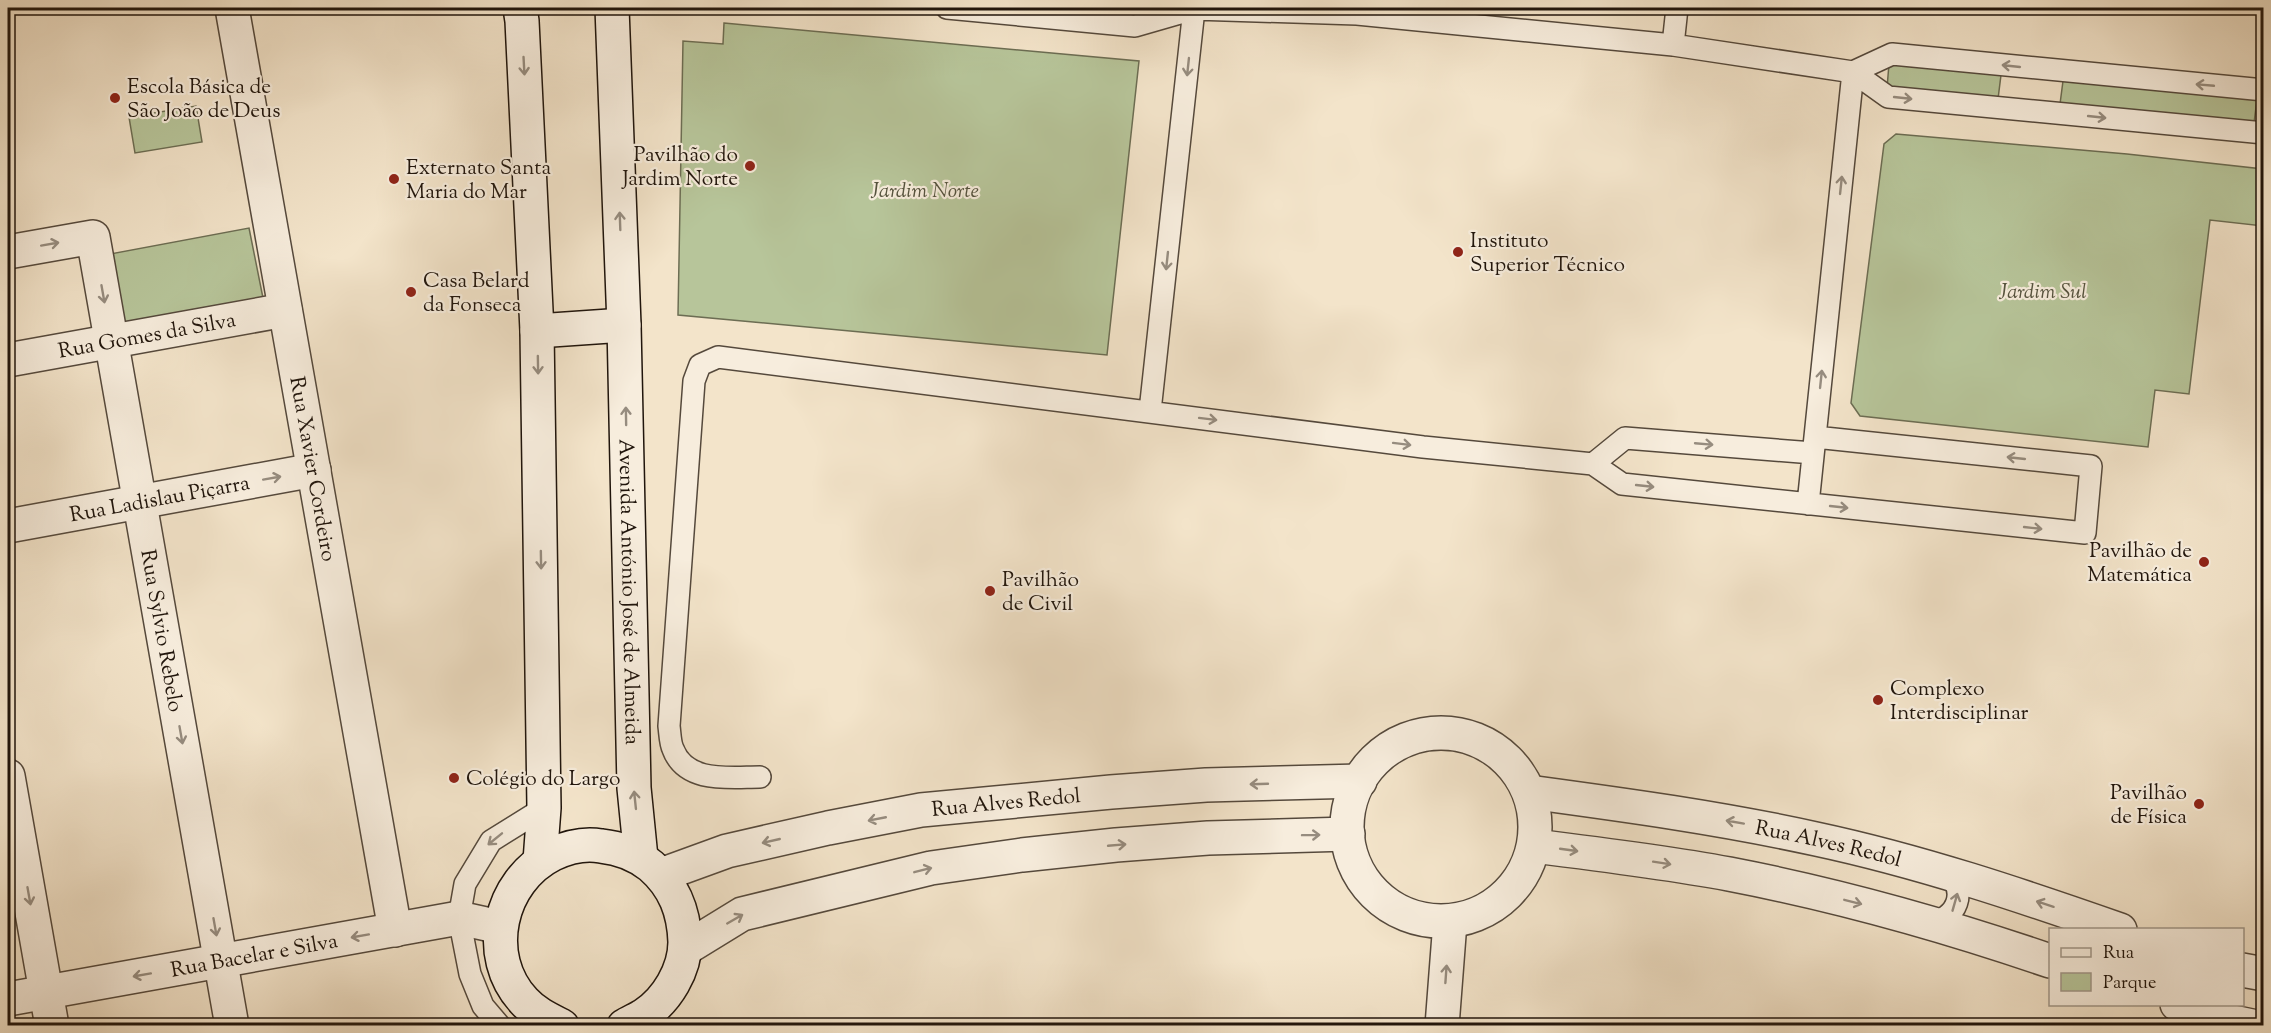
<svg xmlns="http://www.w3.org/2000/svg" width="2271" height="1033" font-family="'Sorts Mill Goudy',serif">
<style>
.green{fill:#b7c59a;stroke:#6c6d53;stroke-width:1.5}
.lines{fill:none;stroke-linecap:round;stroke-linejoin:round}
.lane-casing{stroke:#55493c;stroke-width:24}
.street-casing{stroke:#55493c;stroke-width:36}
.secondary-casing{stroke:#20150c;stroke-width:36}
.lane{stroke:#f7eddd;stroke-width:21}
.street{stroke:#f7eddd;stroke-width:33}
.secondary{stroke:#f7eddd;stroke-width:33}
.oneway{stroke:#968c7f}
.poi-dot{fill:#8f2418;stroke:#f7eddd;stroke-width:2}
.labels{text-anchor:middle;stroke-width:4.5;stroke-linejoin:round;paint-order:stroke}
.poi-label{font-size:21px;fill:#20150c;stroke:#f7eddd;text-anchor:start}
.park-label{font-size:21px;font-style:italic;fill:#55533e;stroke:#f7eddd}
.street-label{font-size:21px;fill:#20150c;stroke:#f7eddd}
</style>
<rect width="100%" height="100%" fill="#f3e4ca"/>
<filter id="stains"><feTurbulence type="fractalNoise" baseFrequency=".00333" numOctaves="4"/><feColorMatrix values="0 0 0 0 .2 0 0 0 0 .09 0 0 0 0 .02 0 0 0 .5 -.17"/></filter>
<radialGradient id="worn" r=".72"><stop offset=".6" stop-color="#630" stop-opacity="0"/><stop offset="1" stop-color="#630" stop-opacity=".3"/></radialGradient>
<path class="green" d="M 1057,8 L 1141,8 L 1140,16 Z
M 724,23 L 1139,61 L 1107,355 L 678,315 L 683,41 L 723,44 Z
M 1889,64 L 2001,75 L 1998,99 L 1887,88 Z
M 2063,81 L 2257,99 L 2254,123 L 2060,104 Z
M 196,106 L 202,142 L 135,153 L 129,117 Z
M 1896,134 L 2127,154 L 2263,169 L 2263,226 L 2210,220 L 2189,394 L 2155,390 L 2148,447 L 1860,416 L 1851,403 L 1884,144 Z
M 249,228 L 263,298 L 123,324 L 110,254 Z"/>
<g class="lines">
<defs>
<path id="lane" d="M 947,8 L 1135,26 L 1194,9 L 1357,14 L 1673,45 L 1853,72 L 1888,97 L 2264,133
M 1673,45 L 1677,8
M 1853,72 L 1892,54 L 2264,90
M 1150,411 L 1194,9
M 1593,464 L 1625,438 L 1813,453
M 1808,504 L 1853,72
M 760,777 C 730,777 686,784 673,749 C 670,743 670,733 669,726 L 694,381 L 700,365 L 718,357 L 1423,447 L 1593,464 L 1622,484 L 2085,533 L 2091,466 L 1815,437
M 1928,922 C 1957,922 1970,888 1944,872
M 500,1026 L 483,1006 L 470,974 L 459,918 L 465,884 L 491,841 L 544,808"/>
<g id="street">
<path id="s1" d="M 232,8 L 395,930"/>
<path id="s2" d="M 8,252 L 93,237 L 232,1026"/>
<path id="s3" d="M 8,360 L 285,310"/>
<path id="s4" d="M 8,526 L 314,470"/>
<circle cx="1441" cy="827" r="94"/>
<path d="M 8,776 L 52,1026"/>
<path id="s5" d="M 1529,792 C 1625,805 1721,818 1816,839 C 1919,861 2020,895 2120,930"/>
<path d="M 1534,846 C 1599,854 1664,862 1729,874 C 1838,895 1945,925 2050,961"/>
<path id="s6" d="M 661,875 L 727,851 L 828,828 L 921,810 L 1111,792 L 1206,785 L 1360,781"/>
<path d="M 685,949 L 742,914 L 931,868 L 1022,855 L 1116,845 L 1208,838 L 1348,834"/>
<path d="M 2242,970 L 2264,974"/>
<path id="s7" d="M 8,999 L 459,918 L 500,927"/>
<path d="M 2177,1004 L 2228,1021 L 2252,1026"/>
<path d="M 1442,1026 L 1450,922"/>
</g>
<g id="secondary">
<path d="M 520,8 L 522,21 L 537,331 L 544,808 L 540,861"/>
<path id="s8" d="M 612,8 L 624,325 L 634,788 L 641,858"/>
<path d="M 537,331 L 624,325"/>
<path d="M 562,1026 C 548,1019 535,1013 524,1001 C 482,956 499,881 553,854 C 568,847 584,843 601,846 C 620,848 636,854 651,866 C 675,887 684,912 685,942 C 685,970 667,1000 644,1015 C 638,1019 630,1022 624,1026"/>
</g>
</defs>
<use href="#lane" class="lane-casing"/>
<use href="#street" class="street-casing"/>
<use href="#secondary" class="secondary-casing"/>
<use href="#lane" class="lane"/>
<use href="#street" class="street"/>
<use href="#secondary" class="secondary"/>
</g>
<defs><path id="oneway-shaft" d="M-6 0H5M1.5-3L5.5 0L1.5 3" fill="none" stroke-width="1.6" stroke-linecap="round" stroke-linejoin="round" transform="scale(1.5)"/></defs>
<g class="oneway">
<use href="#oneway-shaft" transform="translate(524 66) rotate(87)"/>
<use href="#oneway-shaft" transform="translate(2011 66) rotate(-174)"/>
<use href="#oneway-shaft" transform="translate(1188 67) rotate(96)"/>
<use href="#oneway-shaft" transform="translate(2205 85) rotate(-175)"/>
<use href="#oneway-shaft" transform="translate(1903 98) rotate(6)"/>
<use href="#oneway-shaft" transform="translate(2097 117) rotate(6)"/>
<use href="#oneway-shaft" transform="translate(1841 185) rotate(-84)"/>
<use href="#oneway-shaft" transform="translate(620 221) rotate(-92)"/>
<use href="#oneway-shaft" transform="translate(50 244) rotate(-10)"/>
<use href="#oneway-shaft" transform="translate(1167 261) rotate(96)"/>
<use href="#oneway-shaft" transform="translate(103 294) rotate(80)"/>
<use href="#oneway-shaft" transform="translate(538 365) rotate(89)"/>
<use href="#oneway-shaft" transform="translate(1821 379) rotate(-84)"/>
<use href="#oneway-shaft" transform="translate(626 416) rotate(-91)"/>
<use href="#oneway-shaft" transform="translate(1208 419) rotate(7)"/>
<use href="#oneway-shaft" transform="translate(1402 444) rotate(7)"/>
<use href="#oneway-shaft" transform="translate(1704 444) rotate(5)"/>
<use href="#oneway-shaft" transform="translate(2016 458) rotate(-174)"/>
<use href="#oneway-shaft" transform="translate(272 478) rotate(-10)"/>
<use href="#oneway-shaft" transform="translate(1645 486) rotate(6)"/>
<use href="#oneway-shaft" transform="translate(1839 507) rotate(6)"/>
<use href="#oneway-shaft" transform="translate(2033 528) rotate(6)"/>
<use href="#oneway-shaft" transform="translate(541 560) rotate(89)"/>
<use href="#oneway-shaft" transform="translate(181 735) rotate(80)"/>
<use href="#oneway-shaft" transform="translate(1259 784) rotate(178)"/>
<use href="#oneway-shaft" transform="translate(635 800) rotate(-96)"/>
<use href="#oneway-shaft" transform="translate(877 819) rotate(169)"/>
<use href="#oneway-shaft" transform="translate(1735 822) rotate(-170)"/>
<use href="#oneway-shaft" transform="translate(1311 835) rotate(-1)"/>
<use href="#oneway-shaft" transform="translate(495 839) rotate(141)"/>
<use href="#oneway-shaft" transform="translate(771 841) rotate(167)"/>
<use href="#oneway-shaft" transform="translate(1117 845) rotate(-5)"/>
<use href="#oneway-shaft" transform="translate(1569 850) rotate(8)"/>
<use href="#oneway-shaft" transform="translate(1662 863) rotate(9)"/>
<use href="#oneway-shaft" transform="translate(923 870) rotate(-14)"/>
<use href="#oneway-shaft" transform="translate(29 896) rotate(80)"/>
<use href="#oneway-shaft" transform="translate(1853 902) rotate(14)"/>
<use href="#oneway-shaft" transform="translate(1955 902) rotate(-74)"/>
<use href="#oneway-shaft" transform="translate(2045 904) rotate(-162)"/>
<use href="#oneway-shaft" transform="translate(735 919) rotate(-30)"/>
<use href="#oneway-shaft" transform="translate(215 927) rotate(80)"/>
<use href="#oneway-shaft" transform="translate(360 936) rotate(170)"/>
<use href="#oneway-shaft" transform="translate(1446 974) rotate(-86)"/>
<use href="#oneway-shaft" transform="translate(142 975) rotate(170)"/>
</g>
<g class="poi-dot">
<circle cx="115" cy="98" r="6"/>
<circle cx="750" cy="166" r="6"/>
<circle cx="394" cy="179" r="6"/>
<circle cx="1458" cy="252" r="6"/>
<circle cx="411" cy="292" r="6"/>
<circle cx="2204" cy="562" r="6"/>
<circle cx="990" cy="591" r="6"/>
<circle cx="1878" cy="700" r="6"/>
<circle cx="454" cy="778" r="6"/>
<circle cx="2199" cy="804" r="6"/>
</g>
<g class="labels">
<g class="poi-label">
<text x="127" y="93">Escola Básica de<tspan x="127" dy="24">São João de Deus</tspan></text>
<text x="738" y="161" text-anchor="end">Pavilhão do<tspan x="738" dy="24">Jardim Norte</tspan></text>
<text x="406" y="174">Externato Santa<tspan x="406" dy="24">Maria do Mar</tspan></text>
<text x="1470" y="247">Instituto<tspan x="1470" dy="24">Superior Técnico</tspan></text>
<text x="423" y="287">Casa Belard<tspan x="423" dy="24">da Fonseca</tspan></text>
<text x="2192" y="557" text-anchor="end">Pavilhão de<tspan x="2192" dy="24">Matemática</tspan></text>
<text x="1002" y="586">Pavilhão<tspan x="1002" dy="24">de Civil</tspan></text>
<text x="1890" y="695">Complexo<tspan x="1890" dy="24">Interdisciplinar</tspan></text>
<text x="466" y="785">Colégio do Largo</text>
<text x="2187" y="799" text-anchor="end">Pavilhão<tspan x="2187" dy="24">de Física</tspan></text>
</g>
<g class="park-label">
<text x="925" y="197">Jardim Norte</text>
<text x="2043" y="298">Jardim Sul</text>
</g>
<g class="street-label">
<text dy="7" stroke="none"><textPath href="#s3" startOffset="141">Rua Gomes da Silva</textPath></text>
<text dy="7" stroke="none"><textPath href="#s1" startOffset="468">Rua Xavier Cordeiro</textPath></text>
<text dy="7" stroke="none"><textPath href="#s4" startOffset="154">Rua Ladislau Piçarra</textPath></text>
<text dy="7" stroke="none"><textPath href="#s8" startOffset="584">Avenida António José de Almeida</textPath></text>
<text dy="7" stroke="none"><textPath href="#s2" startOffset="486">Rua Sylvio Rebelo</textPath></text>
<text dy="7" stroke="none"><textPath href="#s6" startOffset="354">Rua Alves Redol</textPath></text>
<text dy="7" stroke="none"><textPath href="#s5" startOffset="304">Rua Alves Redol</textPath></text>
<text dy="7" stroke="none"><textPath href="#s7" startOffset="250">Rua Bacelar e Silva</textPath></text>
</g>
</g>
<rect width="2271" height="1033" fill="none" stroke="#f3e4ca" stroke-width="30"/>
<rect x="9" y="9" width="2253" height="1015" fill="none" stroke="#20150c" stroke-width="3"/>
<rect x="15" y="15" width="2241" height="1003" fill="none" stroke="#20150c" stroke-width="1.5"/>
<rect x="2049" y="928" width="195" height="78" fill="#f7eddd" stroke="#a19789" stroke-width="1.5"/>
<rect x="2061" y="948" width="30" height="9" fill="#f7eddd" stroke="#a19789" stroke-width="1.5"/>
<text x="2103" y="958" font-size="18" fill="#20150c">Rua</text>
<rect x="2061" y="973" width="30" height="18" fill="#b7c59a" stroke="#a19789" stroke-width="1.5"/>
<text x="2103" y="988" font-size="18" fill="#20150c">Parque</text>
<rect width="100%" height="100%" filter="url(#stains)"/>
<rect width="100%" height="100%" fill="url(#worn)"/>
</svg>
